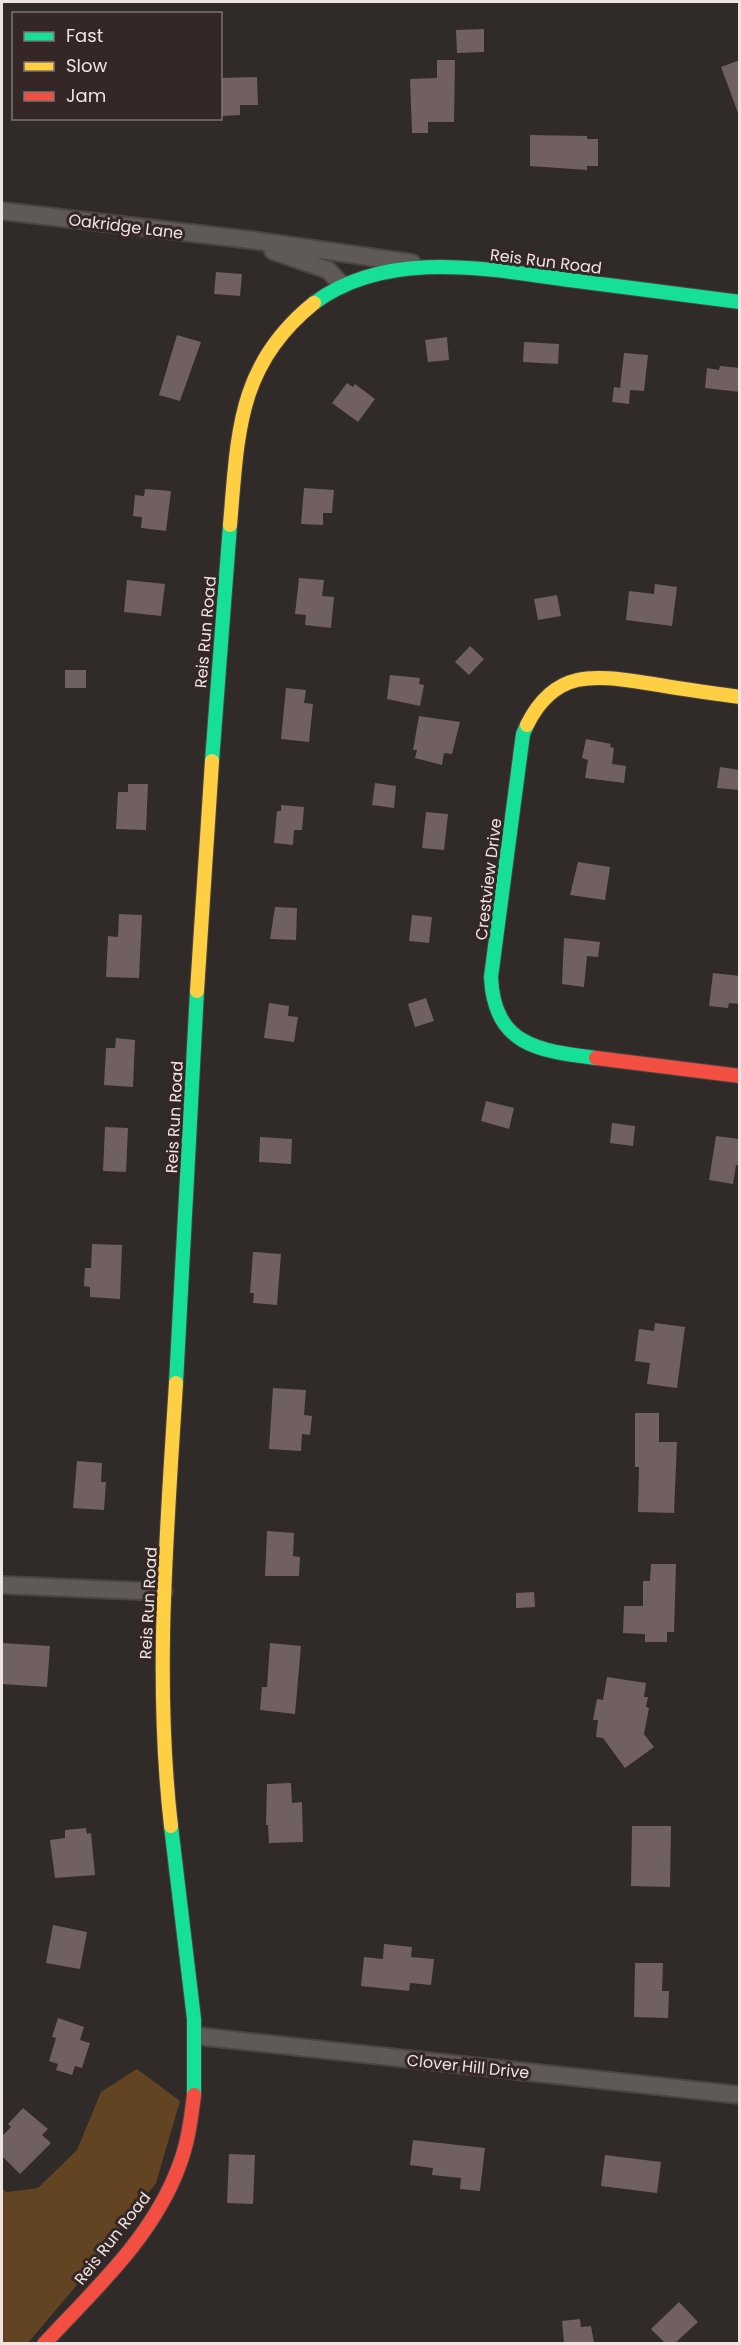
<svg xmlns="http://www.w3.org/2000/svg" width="741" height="2345" font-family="Poppins,sans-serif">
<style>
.green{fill:#624422}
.building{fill:#706062}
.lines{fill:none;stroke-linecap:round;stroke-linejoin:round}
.street-casing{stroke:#4b4544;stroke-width:20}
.fast-casing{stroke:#4b4544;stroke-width:16}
.slow-casing{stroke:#4b4544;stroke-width:16}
.jam-casing{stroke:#4b4544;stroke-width:16}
.street{stroke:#5f5a58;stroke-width:16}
.fast{stroke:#16e098;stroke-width:14}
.slow{stroke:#ffcf43;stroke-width:14}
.jam{stroke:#f24e42;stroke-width:14}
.labels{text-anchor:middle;stroke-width:6;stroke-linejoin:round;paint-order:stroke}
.street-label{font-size:16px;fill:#eee4e3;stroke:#342725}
</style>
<rect width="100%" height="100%" fill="#302a28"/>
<path class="green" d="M 137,2069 L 180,2101 L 156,2183 L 86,2274 L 28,2343 L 2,2343 L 2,2189 L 7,2192 L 38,2188 L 77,2150 L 101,2092 Z"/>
<path class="building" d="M 484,29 L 484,52 L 457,53 L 456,30 Z
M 437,60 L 455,60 L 454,122 L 428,122 L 428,133 L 412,133 L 410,79 L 437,78 Z
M 740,60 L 740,112 L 738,113 L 721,67 Z
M 257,77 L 258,105 L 240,105 L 240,115 L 220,116 L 220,78 Z
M 530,135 L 587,136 L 587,139 L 598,139 L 598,166 L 587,166 L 587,170 L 530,166 Z
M 216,272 L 242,274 L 240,296 L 214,294 Z
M 177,335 L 201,342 L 180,401 L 159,395 Z
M 447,337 L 449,360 L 428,362 L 425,340 Z
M 524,342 L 559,344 L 558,364 L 523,362 Z
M 624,353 L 648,355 L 644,391 L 630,390 L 629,404 L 612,402 L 614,387 L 620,388 Z
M 720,366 L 740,368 L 740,392 L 705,388 L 707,368 L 719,370 Z
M 347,383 L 353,387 L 355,384 L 375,399 L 358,422 L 332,403 Z
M 304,488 L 334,490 L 332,513 L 323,513 L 323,525 L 301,524 Z
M 145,489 L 171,491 L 166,531 L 141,528 L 142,517 L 133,516 L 135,495 L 144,496 Z
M 299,578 L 324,580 L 322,596 L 334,597 L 331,628 L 305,625 L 306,615 L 295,614 Z
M 127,580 L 165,584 L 161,616 L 124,612 Z
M 655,584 L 677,587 L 672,626 L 626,620 L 629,591 L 654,594 Z
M 557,595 L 561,616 L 538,620 L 534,599 Z
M 470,646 L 484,659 L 469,675 L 455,662 Z
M 65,670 L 86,670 L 86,688 L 65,688 Z
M 390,675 L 420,678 L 419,684 L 424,685 L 420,706 L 387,699 Z
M 286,688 L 306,690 L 304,703 L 313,704 L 309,742 L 281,739 Z
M 419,716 L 460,722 L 452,754 L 444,753 L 442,765 L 415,758 L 417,750 L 413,750 Z
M 586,739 L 611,744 L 610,747 L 614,748 L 612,764 L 626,766 L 624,783 L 585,778 L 588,760 L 582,758 Z
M 720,767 L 740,770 L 740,790 L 717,788 Z
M 375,783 L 396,786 L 394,808 L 372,805 Z
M 128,784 L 148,784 L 146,830 L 116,829 L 118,792 L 128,792 Z
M 281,805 L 304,807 L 302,830 L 294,830 L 293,845 L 274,843 L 277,811 L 281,811 Z
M 426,812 L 448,814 L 444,850 L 422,848 Z
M 578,862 L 610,867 L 605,900 L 570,895 Z
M 275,907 L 297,908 L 296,940 L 270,939 Z
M 119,914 L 142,915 L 139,978 L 106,977 L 108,936 L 118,937 Z
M 412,915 L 432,917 L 429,943 L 409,941 Z
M 564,938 L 600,942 L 598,957 L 587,956 L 584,987 L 562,984 Z
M 713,973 L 740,976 L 740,1004 L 729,1003 L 728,1008 L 709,1006 Z
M 426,998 L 434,1021 L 415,1027 L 408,1004 Z
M 269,1003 L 289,1006 L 288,1016 L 298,1017 L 294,1042 L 264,1038 Z
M 116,1038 L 135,1040 L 133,1087 L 104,1085 L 106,1048 L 115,1048 Z
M 486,1101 L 514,1108 L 509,1129 L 481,1121 Z
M 612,1123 L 635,1126 L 633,1146 L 610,1143 Z
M 105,1127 L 128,1128 L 126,1172 L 103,1171 Z
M 716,1136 L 740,1139 L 740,1166 L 736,1165 L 733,1184 L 709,1180 Z
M 260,1137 L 292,1139 L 291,1164 L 259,1162 Z
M 92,1244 L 122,1245 L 120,1299 L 90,1297 L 90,1287 L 84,1286 L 85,1268 L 91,1268 Z
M 253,1252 L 281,1254 L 277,1305 L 253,1303 L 254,1293 L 250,1293 Z
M 655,1323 L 685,1327 L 677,1388 L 647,1384 L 650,1363 L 635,1361 L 639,1329 L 654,1331 Z
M 273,1388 L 306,1390 L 304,1415 L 312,1416 L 310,1435 L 302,1434 L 301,1451 L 269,1449 Z
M 635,1413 L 659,1413 L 659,1442 L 677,1442 L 674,1513 L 638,1512 L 639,1467 L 635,1467 Z
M 77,1461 L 102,1463 L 101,1482 L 106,1482 L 104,1510 L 73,1508 Z
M 267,1531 L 294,1533 L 293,1556 L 300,1557 L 299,1576 L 265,1576 Z
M 651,1564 L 676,1564 L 674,1632 L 667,1632 L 667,1642 L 645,1642 L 645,1634 L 623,1633 L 624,1606 L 643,1606 L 643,1581 L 650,1581 Z
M 534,1592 L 535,1607 L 516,1608 L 516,1593 Z
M 2,1643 L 50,1646 L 47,1687 L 2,1684 Z
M 270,1643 L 301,1646 L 295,1714 L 260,1710 L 262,1687 L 267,1687 Z
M 607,1677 L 646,1683 L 644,1697 L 648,1697 L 646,1707 L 649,1708 L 644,1734 L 654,1747 L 625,1768 L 603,1738 L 596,1737 L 598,1720 L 593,1720 L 597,1699 L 603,1700 Z
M 291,1783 L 292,1803 L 302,1802 L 303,1842 L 269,1843 L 268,1825 L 266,1825 L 267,1784 Z
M 632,1826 L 671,1826 L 670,1887 L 631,1886 Z
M 86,1828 L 87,1834 L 91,1833 L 95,1875 L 55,1878 L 50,1840 L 65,1838 L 65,1830 Z
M 53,1925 L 87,1932 L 80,1969 L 46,1963 Z
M 384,1944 L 412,1947 L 411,1957 L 434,1959 L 431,1985 L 410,1983 L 409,1991 L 361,1986 L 364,1957 L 383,1959 Z
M 635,1963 L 663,1963 L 662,1991 L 669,1991 L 668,2018 L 634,2017 Z
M 58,2018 L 84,2027 L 80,2040 L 90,2043 L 82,2068 L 75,2066 L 72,2075 L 56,2070 L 58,2064 L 49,2061 L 56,2038 L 52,2037 Z
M 23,2108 L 48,2129 L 42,2135 L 51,2143 L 20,2174 L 2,2156 L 2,2136 L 11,2127 L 8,2124 Z
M 413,2140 L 485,2148 L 480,2191 L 460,2189 L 461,2178 L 432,2175 L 433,2168 L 410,2165 Z
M 229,2154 L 255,2155 L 253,2204 L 227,2203 Z
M 605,2155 L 661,2162 L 657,2193 L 601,2186 Z
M 679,2302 L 698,2322 L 675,2343 L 665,2343 L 651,2329 Z
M 580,2319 L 581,2327 L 591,2326 L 594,2343 L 564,2343 L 562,2321 Z"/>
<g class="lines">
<defs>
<path id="street" d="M 2,211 L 251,240 L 412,263
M 273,251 L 328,270 L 342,285
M 2,1585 L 164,1592
M 196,2036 L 740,2095"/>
<path id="fast" d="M 314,303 C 389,247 492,270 577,281 C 631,288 686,295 740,302
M 527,725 L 523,734 L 491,977 C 494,1045 538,1051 596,1058
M 212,761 L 230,525
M 176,1383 L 197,991
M 171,1826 L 194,2019 L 194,2095"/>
<path id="slow" d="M 230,525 C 238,433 237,365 314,303
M 527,725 C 556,666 599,676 653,684 C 682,689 711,693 740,697
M 197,991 L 212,761
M 171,1826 C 154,1678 167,1531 176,1383"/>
<path id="jam" d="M 596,1058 L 740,1076
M 44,2344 C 94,2290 153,2237 179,2166 C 188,2143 191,2119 194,2095"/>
</defs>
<use href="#street" class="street-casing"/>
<use href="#fast" class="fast-casing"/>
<use href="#slow" class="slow-casing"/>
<use href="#jam" class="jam-casing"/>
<use href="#street" class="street"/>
<use href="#fast" class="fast"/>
<use href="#slow" class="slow"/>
<use href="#jam" class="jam"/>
</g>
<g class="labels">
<g class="street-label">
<text transform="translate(126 226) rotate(7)" y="6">Oakridge Lane</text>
<text transform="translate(546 261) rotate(7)" y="6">Reis Run Road</text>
<text transform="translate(205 632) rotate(-85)" y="6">Reis Run Road</text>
<text transform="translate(488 879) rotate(-83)" y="6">Crestview Drive</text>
<text transform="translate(174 1117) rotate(-87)" y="6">Reis Run Road</text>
<text transform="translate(148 1603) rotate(-87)" y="6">Reis Run Road</text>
<text transform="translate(468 2066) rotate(6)" y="6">Clover Hill Drive</text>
<text transform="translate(112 2238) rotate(-52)" y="6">Reis Run Road</text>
</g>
</g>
<rect width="741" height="2345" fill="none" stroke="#eee4e3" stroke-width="6"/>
<rect x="12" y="12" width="210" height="108" fill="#342725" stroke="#7e7371" stroke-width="1.5"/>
<rect x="24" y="32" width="30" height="9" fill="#16e098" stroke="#7e7371" stroke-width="1.5"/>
<text x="66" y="42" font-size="18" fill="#eee4e3">Fast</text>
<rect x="24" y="62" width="30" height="9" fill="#ffcf43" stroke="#7e7371" stroke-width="1.5"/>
<text x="66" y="72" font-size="18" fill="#eee4e3">Slow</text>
<rect x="24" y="92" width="30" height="9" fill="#f24e42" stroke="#7e7371" stroke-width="1.5"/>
<text x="66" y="102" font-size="18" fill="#eee4e3">Jam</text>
</svg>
